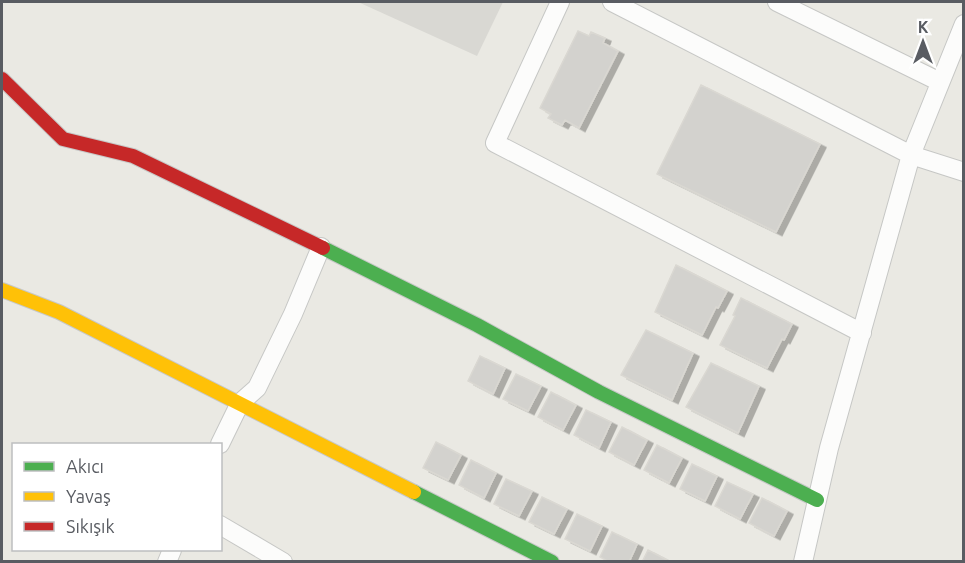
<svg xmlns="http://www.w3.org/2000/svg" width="965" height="563" font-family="Ubuntu,sans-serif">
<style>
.industrial{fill:#d9d8d3}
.building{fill:#d3d2ce;stroke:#dad8d2;stroke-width:1.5;filter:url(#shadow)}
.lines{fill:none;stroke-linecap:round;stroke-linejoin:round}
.street-casing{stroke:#c6c7c5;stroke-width:20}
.fast-casing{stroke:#c7c8c7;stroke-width:16}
.slow-casing{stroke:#c7c8c7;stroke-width:16}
.jam-casing{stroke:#c7c8c7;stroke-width:16}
.street{stroke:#fcfcfb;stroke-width:18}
.fast{stroke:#4caf50;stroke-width:14}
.slow{stroke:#ffc107;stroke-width:14}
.jam{stroke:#c62828;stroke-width:14}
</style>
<defs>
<filter id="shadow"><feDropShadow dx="6" dy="3.5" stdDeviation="0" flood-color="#0004"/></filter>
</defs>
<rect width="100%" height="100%" fill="#eae9e3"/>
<path class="industrial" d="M 358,2 L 503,2 L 477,56 Z"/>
<path class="building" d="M 578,31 L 589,36 L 591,32 L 605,38 L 603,43 L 618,51 L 579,128 L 565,120 L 562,125 L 548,118 L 551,114 L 540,108 Z
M 701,85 L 820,144 L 776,232 L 657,174 Z
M 676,265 L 727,291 L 718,308 L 716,307 L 702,335 L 655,312 Z
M 741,298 L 792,324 L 784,340 L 782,339 L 767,368 L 720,345 L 735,316 L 733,315 Z
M 646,330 L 693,353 L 672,400 L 621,375 Z
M 480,356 L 505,368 L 493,394 L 468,381 Z
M 711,363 L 759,386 L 738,433 L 686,407 Z
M 516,374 L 541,386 L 528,411 L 503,399 Z
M 551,392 L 576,405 L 563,430 L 538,417 Z
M 586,410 L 611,422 L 599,448 L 574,435 Z
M 622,427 L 647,440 L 634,465 L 609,452 Z
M 436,442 L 461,455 L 448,480 L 423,468 Z
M 657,445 L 682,458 L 669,483 L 644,470 Z
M 471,460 L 496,473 L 484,498 L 459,485 Z
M 692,464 L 717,476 L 705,501 L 680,489 Z
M 506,479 L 532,491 L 519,516 L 494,504 Z
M 727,482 L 753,494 L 740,519 L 715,506 Z
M 542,497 L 567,509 L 554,534 L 529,522 Z
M 762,498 L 787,511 L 774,536 L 749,523 Z
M 577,514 L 602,526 L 590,551 L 565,539 Z
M 612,532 L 637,544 L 629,562 L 609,562 L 600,557 Z
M 648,550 L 671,562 L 642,562 Z"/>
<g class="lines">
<defs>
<path id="street" d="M 560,2 L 495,143 L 862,333
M 612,2 L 911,155 L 964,172
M 777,2 L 940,82
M 220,444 L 240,403 L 257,388 L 293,314 L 321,247
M 220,525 L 283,562
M 167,562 L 172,550
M 803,562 L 829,448 L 911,155 L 964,24"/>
<path id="fast" d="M 323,248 L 477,325 L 599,392 L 817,500
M 414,492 L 552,562"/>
<path id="slow" d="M 2,290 L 59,312 L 414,492"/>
<path id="jam" d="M 2,79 L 63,139 L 133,156 L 323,248"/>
</defs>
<use href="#street" class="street-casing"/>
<use href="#fast" class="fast-casing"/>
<use href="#slow" class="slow-casing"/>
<use href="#jam" class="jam-casing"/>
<use href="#street" class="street"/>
<use href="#fast" class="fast"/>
<use href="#slow" class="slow"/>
<use href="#jam" class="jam"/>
</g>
<rect width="965" height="563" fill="none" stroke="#595c62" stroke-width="6"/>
<rect x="12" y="443" width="210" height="108" fill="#ffffff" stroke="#bdbec0" stroke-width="1.5"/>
<rect x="24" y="462" width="30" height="9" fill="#4caf50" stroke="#bdbec0" stroke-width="1.5"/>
<text x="66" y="473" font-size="18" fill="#595c62">Akıcı</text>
<rect x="24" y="492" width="30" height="9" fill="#ffc107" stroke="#bdbec0" stroke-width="1.5"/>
<text x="66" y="503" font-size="18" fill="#595c62">Yavaş</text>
<rect x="24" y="522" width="30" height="9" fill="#c62828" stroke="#bdbec0" stroke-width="1.5"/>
<text x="66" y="533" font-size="18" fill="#595c62">Sıkışık</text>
<g transform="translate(923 42)" stroke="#ffffff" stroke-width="4.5" paint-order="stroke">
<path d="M0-4.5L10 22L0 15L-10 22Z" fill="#595c62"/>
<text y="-9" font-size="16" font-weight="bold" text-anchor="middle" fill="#595c62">K</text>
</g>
</svg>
